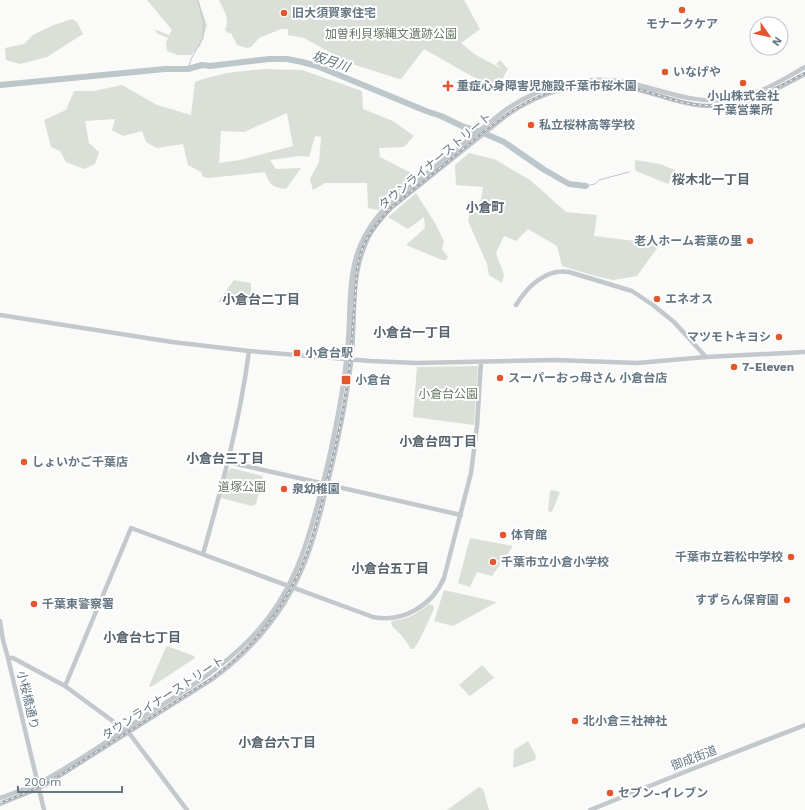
<svg xmlns="http://www.w3.org/2000/svg" width="805" height="810" font-family="'Work Sans','Noto Sans JP',sans-serif">
<style>
.green{fill:#dadfd7;fill-rule:evenodd}
.lines{fill:none;stroke-linecap:round;stroke-linejoin:round}
.stream{stroke:#bbc7cb;stroke-width:1}
.river{stroke:#bbc7cb;stroke-width:6}
.tertiary{stroke:#c3c8cc;stroke-width:4.5}
.rail-casing{stroke:#a2aab0;stroke-width:2.5}
.rail{stroke:#fff;stroke-width:1;stroke-dasharray:3;stroke-linecap:butt}
.poi-dot{fill:#e4572e;stroke:#fff;stroke-width:1.5}
.labels{text-anchor:middle;stroke-width:4;stroke-linejoin:round;paint-order:stroke}
.poi-label{font-size:12px;font-weight:bold;fill:#657683;stroke:#fff;text-anchor:start}
.park-label{font-size:12px;fill:#687a64;stroke:#fff}
.street-label{font-size:12px;fill:#657683;stroke:#fff}
.water-label{font-size:13px;font-style:italic;fill:#60757c;stroke:#fff}
.neighbourhood-label{font-size:13px;font-weight:bold;fill:#57646e;stroke:#fff}
</style>
<rect width="100%" height="100%" fill="#fafaf8"/>
<path class="green" d="M 147,0 L 198,0 L 207,25 L 200,46 L 191,55 L 178,55 L 167,51 L 166,42 L 168,38 L 158,34 L 154,29 L 169,35 L 172,30 Z
M 219,0 L 464,0 L 480,29 L 461,43 L 474,54 L 502,69 L 496,64 L 500,60 L 508,69 L 496,90 L 424,49 L 401,79 L 399,79 L 349,63 L 304,38 L 288,35 L 288,29 L 281,29 L 259,38 L 251,47 L 247,48 L 237,45 L 231,33 L 228,33 L 225,30 C 230,18 224,11 219,0 Z
M 72,19 L 77,22 L 83,34 L 47,57 L 20,64 L 6,60 L 5,48 L 24,44 L 33,35 L 51,26 Z
M 265,69 L 302,70 L 362,91 L 363,109 L 393,121 L 414,136 L 404,147 L 379,148 L 380,157 L 417,176 L 389,199 L 378,210 L 368,208 L 367,183 L 325,183 L 313,190 L 310,179 L 319,162 L 321,137 L 315,136 L 309,157 L 299,156 L 270,160 L 276,169 L 301,168 L 286,189 C 271,187 270,185 265,172 L 209,178 L 203,177 L 201,172 L 188,165 L 183,144 L 157,148 L 146,142 L 142,131 L 123,136 L 112,130 L 115,119 L 85,121 L 89,143 L 99,152 L 95,164 L 84,169 L 66,162 L 60,151 L 51,147 L 44,120 L 66,110 L 74,91 L 94,91 L 122,85 L 157,105 L 191,115 L 195,82 C 218,73 241,71 265,69 ZM 287,113 L 293,146 L 240,160 L 219,163 L 221,131 L 244,132 Z
M 469,153 L 494,159 L 530,180 L 566,212 L 597,215 L 594,236 L 660,244 L 637,276 L 613,280 L 595,276 L 562,266 L 557,246 L 528,229 L 516,241 L 504,236 L 496,253 L 504,275 L 502,283 L 489,275 L 487,264 L 468,221 L 470,213 L 481,200 L 483,187 L 456,185 L 455,165 Z
M 635,160 L 660,164 L 675,170 L 668,184 L 636,171 L 635,169 Z
M 416,193 L 435,223 L 444,241 L 442,249 L 448,257 L 446,260 L 442,260 L 406,245 L 425,228 L 424,217 L 408,229 L 388,217 Z
M 234,280 L 251,283 L 251,305 L 218,302 Z
M 478,366 L 474,425 L 413,417 L 417,367 Z
M 231,468 L 263,476 L 256,504 L 252,506 L 221,498 L 228,471 Z
M 552,490 L 560,492 L 552,512 L 548,511 L 550,491 Z
M 470,538 L 513,546 L 492,576 L 477,572 L 470,587 L 458,583 Z
M 444,590 L 497,602 L 453,626 L 434,621 Z
M 429,604 L 433,605 L 434,609 L 421,637 L 414,649 L 411,649 L 403,637 L 392,626 L 391,623 L 392,621 C 407,619 418,614 429,604 Z
M 167,646 L 194,656 L 195,658 L 151,687 L 149,686 L 166,647 Z
M 482,665 L 494,678 L 470,696 L 459,685 Z
M 528,741 L 536,756 L 535,760 L 513,768 L 514,750 Z
M 479,787 L 483,789 L 489,810 L 447,810 Z"/>
<g class="lines">
<path class="stream" d="M 188,69 L 191,59 L 203,38 L 204,23 L 198,0
M 586,186 L 595,184 L 599,180 L 629,172"/>
<path class="river" d="M 0,85 L 165,69 L 188,69 L 202,65 L 210,66 L 269,59 L 287,59 L 302,62 L 317,66 L 426,111 L 441,116 L 464,127 L 481,132 L 504,142 L 543,169 L 569,184 L 586,186"/>
<path class="tertiary" d="M 516,305 C 527,287 546,268 569,272 L 632,291 L 653,305 L 674,322 L 706,357
M 0,315 L 172,342 L 249,351 L 370,361 L 416,363 L 555,360 L 637,363 L 706,357 L 805,352
M 228,462 L 461,515
M 203,554 C 222,487 240,420 249,351
M 0,621 L 3,640 L 8,658 L 44,810
M 8,658 L 13,658 L 65,686 L 129,733 L 187,810
M 65,686 L 131,528 L 373,617 C 402,623 432,606 444,578 L 471,473 L 477,426 L 481,362
M 0,798 C 14,793 29,788 43,781 C 76,763 111,739 143,717 C 181,693 220,670 251,638 C 293,595 308,543 322,487 C 333,443 342,399 347,354 C 353,295 341,251 389,204 L 504,111 C 542,84 588,73 634,84 C 664,91 692,103 724,100 C 754,98 779,82 805,67
M 0,804 L 32,791 L 45,785 L 214,678 C 257,646 290,604 308,554 C 317,530 323,503 329,478 C 339,437 348,395 352,353 C 355,318 351,280 364,248 C 369,232 380,220 391,208 L 507,115 C 543,90 588,78 631,88 C 659,94 685,107 714,106 C 749,105 776,90 805,74
M 590,810 L 682,773 L 805,725"/>
<defs>
<path id="rail" d="M 0,803 L 18,796 L 46,784 L 208,681 C 253,649 288,605 307,553 C 316,529 322,503 328,477 C 338,439 346,400 350,361 C 352,341 353,321 355,301 C 356,283 356,264 363,247 C 369,232 380,219 391,208 C 413,190 435,172 457,154 C 492,125 526,94 573,86 C 592,83 613,83 633,88 C 655,93 677,103 700,105 C 741,109 771,91 805,73"/>
</defs>
<use href="#rail" class="rail-casing"/>
<use href="#rail" class="rail"/>
</g>
<g class="poi-dot">
<circle cx="682" cy="10" r="4"/>
<circle cx="284" cy="13" r="4"/>
<circle cx="665" cy="72" r="4"/>
<circle cx="743" cy="83" r="4"/>
<path d="M446 80h4v4h4v4h-4v4h-4v-4h-4v-4h4z"/>
<circle cx="531" cy="125" r="4"/>
<circle cx="750" cy="241" r="4"/>
<circle cx="657" cy="299" r="4"/>
<circle cx="779" cy="337" r="4"/>
<rect x="293" y="349" width="8" height="8" rx="2"/>
<circle cx="734" cy="367" r="4"/>
<circle cx="500" cy="378" r="4"/>
<rect x="341" y="375" width="10" height="10" rx="2"/>
<circle cx="24" cy="462" r="4"/>
<circle cx="284" cy="489" r="4"/>
<circle cx="503" cy="535" r="4"/>
<circle cx="791" cy="557" r="4"/>
<circle cx="493" cy="562" r="4"/>
<circle cx="787" cy="600" r="4"/>
<circle cx="34" cy="604" r="4"/>
<circle cx="575" cy="721" r="4"/>
<circle cx="610" cy="793" r="4"/>
</g>
<g class="labels">
<g class="poi-label">
<text x="292" y="17">旧大須賀家住宅</text>
<text x="682" y="28" text-anchor="middle">モナークケア</text>
<text x="673" y="76">いなげや</text>
<text x="457" y="90">重症心身障害児施設千葉市桜木園</text>
<text x="743" y="100" text-anchor="middle">小山株式会社<tspan x="743" dy="14">千葉営業所</tspan></text>
<text x="539" y="129">私立桜林高等学校</text>
<text x="742" y="245" text-anchor="end">老人ホーム若葉の里</text>
<text x="665" y="303">エネオス</text>
<text x="771" y="341" text-anchor="end">マツモトキヨシ</text>
<text x="305" y="357">小倉台駅</text>
<text x="742" y="371">7-Eleven</text>
<text x="508" y="382">スーパーおっ母さん 小倉台店</text>
<text x="355" y="384">小倉台</text>
<text x="32" y="466">しょいかご千葉店</text>
<text x="292" y="493">泉幼稚園</text>
<text x="511" y="539">体育館</text>
<text x="783" y="561" text-anchor="end">千葉市立若松中学校</text>
<text x="501" y="566">千葉市立小倉小学校</text>
<text x="779" y="604" text-anchor="end">すずらん保育園</text>
<text x="42" y="608">千葉東警察署</text>
<text x="583" y="725">北小倉三社神社</text>
<text x="618" y="797">セブン-イレブン</text>
</g>
<g class="park-label">
<text x="391" y="38">加曽利貝塚縄文遺跡公園</text>
<text x="448" y="398">小倉台公園</text>
<text x="242" y="491">道塚公園</text>
</g>
<g class="street-label">
<text transform="translate(435 161) rotate(-40)" y="4">タウンライナーストリート</text>
<text transform="translate(163 698) rotate(-33)" y="4">タウンライナーストリート</text>
<text transform="translate(28 700) rotate(77)" y="4">小桜橋通り</text>
<text transform="translate(694 758) rotate(-21)" y="4">御成街道</text>
</g>
<g class="water-label">
<text transform="translate(331 61) rotate(19)" y="5">坂月川</text>
</g>
<g class="neighbourhood-label">
<text x="711" y="184">桜木北一丁目</text>
<text x="485" y="212">小倉町</text>
<text x="261" y="304">小倉台二丁目</text>
<text x="412" y="337">小倉台一丁目</text>
<text x="438" y="446">小倉台四丁目</text>
<text x="225" y="463">小倉台三丁目</text>
<text x="390" y="573">小倉台五丁目</text>
<text x="142" y="642">小倉台七丁目</text>
<text x="277" y="747">小倉台六丁目</text>
</g>
</g>
<g transform="translate(769 36) rotate(124)"><circle r="19" fill="#ffffff" stroke="#c1c8cd"/>
<path d="M0-3L7 15L0 10L-7 15Z" fill="#e4572e"/>
<text y="-6" font-size="11" font-weight="bold" text-anchor="middle" fill="#657683">N</text>
</g>
<path d="M18 786v6h104v-6" fill="none" stroke="#657683" stroke-width="2"/>
<text x="24" y="786" font-size="12" fill="#657683" stroke="#ffffff" stroke-width="3" paint-order="stroke">200 m</text>
</svg>
